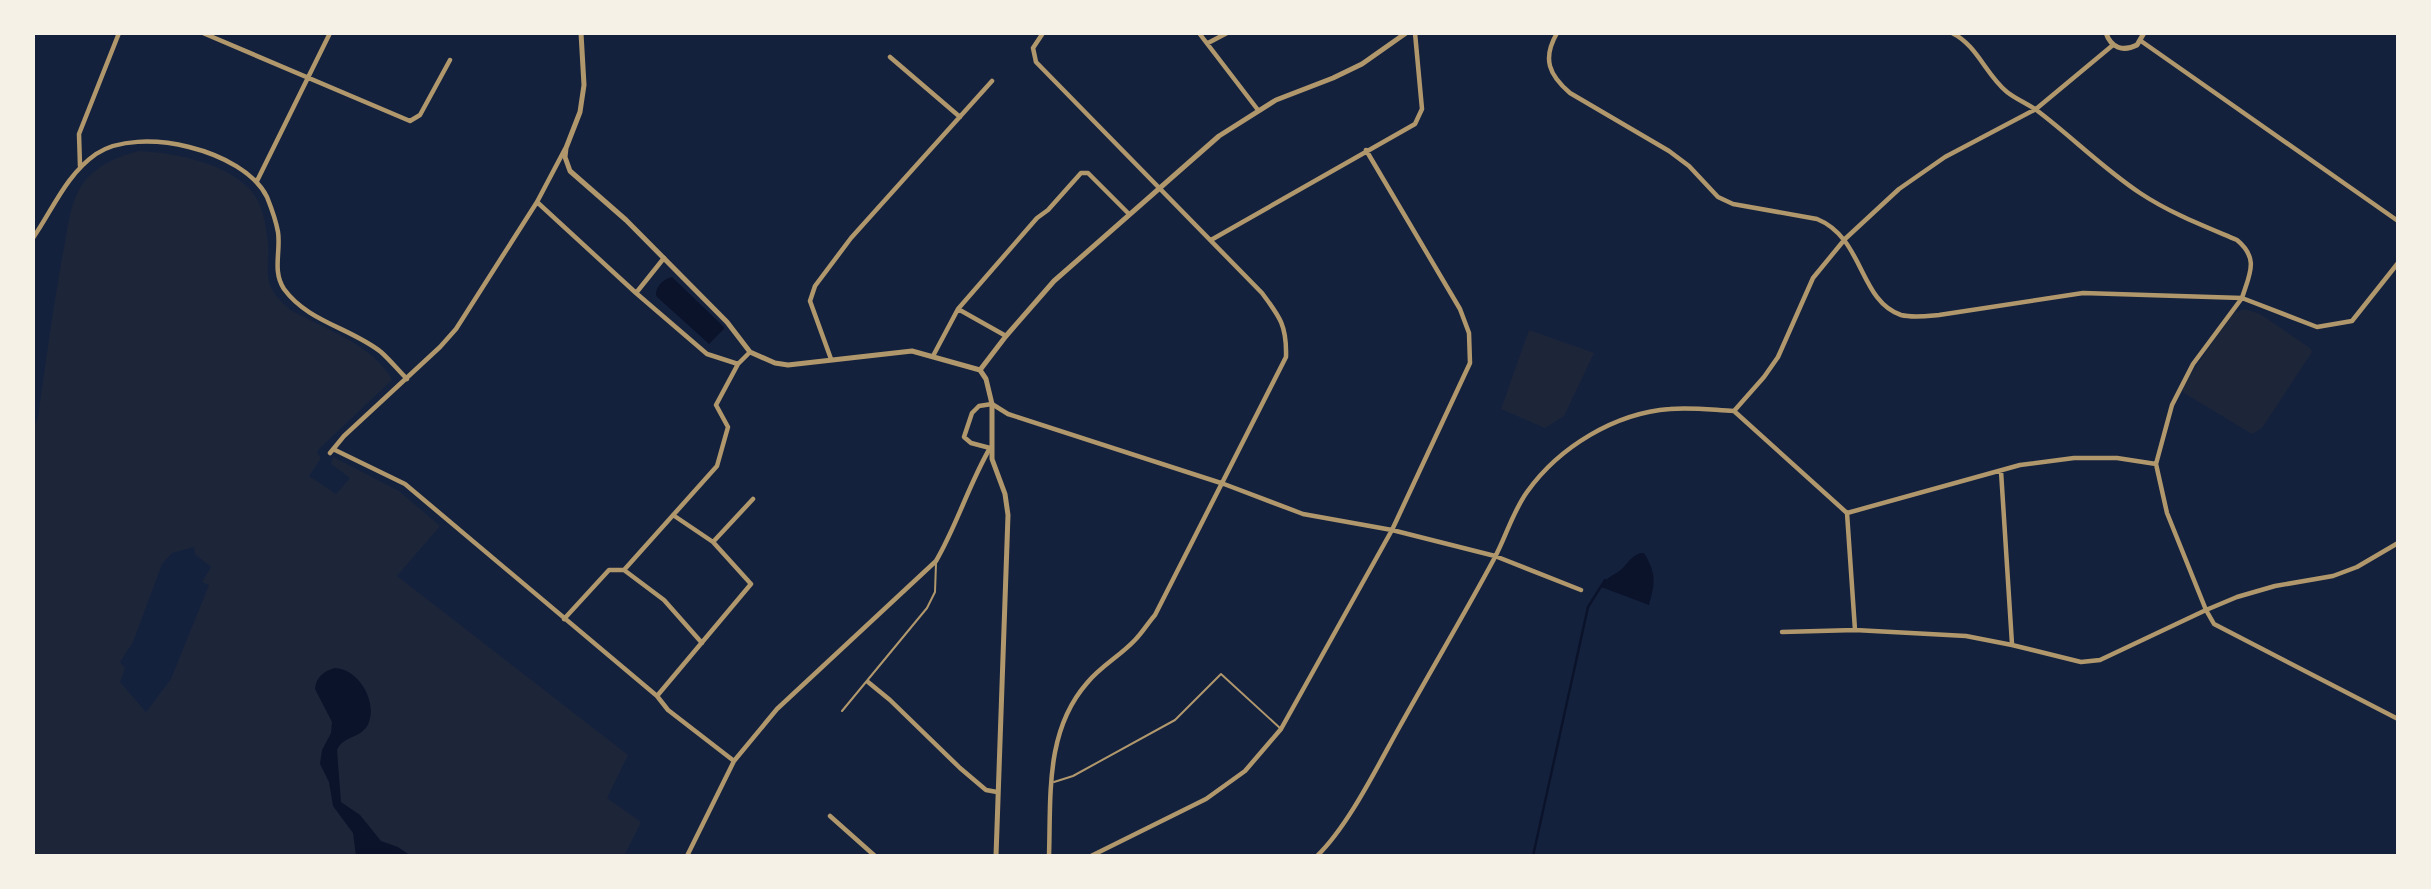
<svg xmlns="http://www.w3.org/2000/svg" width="2431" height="889" font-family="'Sofia Sans Condensed',sans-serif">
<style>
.green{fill:#1d2539;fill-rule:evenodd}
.water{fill:#0b132b}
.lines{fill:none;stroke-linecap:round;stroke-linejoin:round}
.stream{stroke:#0b132b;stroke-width:2.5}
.service{stroke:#b1986c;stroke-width:2}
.minor{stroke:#b1986c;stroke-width:4.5}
.tertiary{stroke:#b1986c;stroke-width:5}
</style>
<rect width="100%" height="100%" fill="#14213d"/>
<path class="green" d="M 139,151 C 175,153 239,164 258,201 C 263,212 266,225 267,237 C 270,252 265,271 270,285 C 273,294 283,303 290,310 C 322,327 376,347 392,380 L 319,449 L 317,453 L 321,458 L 309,476 L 336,494 L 350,478 L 331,464 L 333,457 L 399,491 L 440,526 L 397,576 L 628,755 L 607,798 L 641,822 L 624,856 L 33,856 L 33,431 L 38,417 C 46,362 53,307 63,253 C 68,230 69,202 84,182 C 99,164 117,157 139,151 ZM 194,547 L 195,554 L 211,567 L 202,582 L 209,585 L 171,679 L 146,712 L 120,682 L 125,668 L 120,662 L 133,642 L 162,564 L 172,553 Z
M 2245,309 L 2260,314 L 2310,348 L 2312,352 L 2262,428 L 2252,434 L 2184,393 L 2181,388 L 2233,313 Z
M 1529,330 L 1594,353 L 1564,416 L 1545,428 L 1501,409 Z"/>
<path class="water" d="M 672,277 L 724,327 L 724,329 L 709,344 L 656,296 C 655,287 663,279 672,277 Z
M 1640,553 L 1644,553 C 1657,574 1655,583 1649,605 L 1601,587 C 1606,578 1610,577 1618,572 C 1628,565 1627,559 1640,553 Z
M 335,668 C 358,669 377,700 369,722 C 363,739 343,735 337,750 L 341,802 L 360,815 L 381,841 L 398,847 L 411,856 L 356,856 L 353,833 L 333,806 L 329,782 L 320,764 L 322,750 L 331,733 L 332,722 L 315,689 C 316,677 324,671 335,668 Z"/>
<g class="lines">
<path class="stream" d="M 1533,856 L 1588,607 L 1605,580"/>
<path class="service" d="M 842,711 L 927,608 L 935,592 L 936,563
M 1054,782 L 1073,776 L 1175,720 L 1221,674 L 1281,729"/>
<path class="minor" d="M 203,33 L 410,121 L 420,115 L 450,60
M 1043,33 L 1033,48 L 1036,62 L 1262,293 C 1280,317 1287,326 1286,357 L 1155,615 C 1148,623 1142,633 1135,640 C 1120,656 1101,666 1087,683 C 1045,731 1051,795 1049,856
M 1199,33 L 1258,110
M 1557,33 C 1542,59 1549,75 1570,93 L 1669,151 L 1689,166 L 1718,197 L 1733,204 L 1817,219 C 1864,238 1859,301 1901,315 C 1913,318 1927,316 1939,315 L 2083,293 L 2242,298 C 2249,275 2260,259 2237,240 C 2204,226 2170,213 2140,193 C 2104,169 2073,138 2039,112 C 2029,104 2017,100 2007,92 C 1986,75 1977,45 1952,33
M 2141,41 L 2398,221
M 1208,43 L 1227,33
M 890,57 L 960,117
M 80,166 L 79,134 L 119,33
M 257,181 L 330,33
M 537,202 L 636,293 L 707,354 L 738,364 L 750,352
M 33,238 C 53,209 66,175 96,154 C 139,125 244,150 267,197 C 271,207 276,221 278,232 C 281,251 272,271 284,289 C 308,322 351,328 381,352 C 390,360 398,370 407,379
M 1211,240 L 1415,124 L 1422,109 L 1415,33
M 2398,263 L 2352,321 L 2317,327 L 2242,298 L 2193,364 L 2172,405 L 2156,464 L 2167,513 L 2206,610 L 2237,597 L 2275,586 L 2333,576 L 2357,567 L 2398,543
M 636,293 L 664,258
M 958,309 L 1006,336
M 933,356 L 958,309 L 1037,218 L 1048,210 L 1081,173 L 1088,173 L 1129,214
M 831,359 L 810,301 L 815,286 L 851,238 L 992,81
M 1734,411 L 1764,377 L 1778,357 L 1813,278 L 1845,239 L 1899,189 L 1945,157 L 2036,109 L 2113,45
M 335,450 L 405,484 L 657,696 L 668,710 L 734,761
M 330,453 L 344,436 L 440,347 L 456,329 L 537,202 L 565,149
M 2001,471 L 2012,644
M 1847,513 L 2020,465 L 2074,458 L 2117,458 L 2156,464
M 713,542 L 753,499
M 564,619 L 609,570 L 624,570
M 1782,632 L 1855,630 L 1966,636 L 2012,645 L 2081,662 L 2100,660 L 2206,610 L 2214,624 L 2398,719
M 702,643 L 664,600 L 624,570 L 717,466 L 728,427 L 716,405 L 738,364
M 868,682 L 890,700 L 960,768 L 986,790 L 997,792
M 657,696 L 751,584 L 713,542 L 673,515
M 830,816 L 875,856
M 687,856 L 734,761 L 777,709 L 936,561 C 957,525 969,484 990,448 L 971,443 L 964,437 L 972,413 L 979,406 L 992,404 L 1008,414 L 1224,484 L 1303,514 L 1392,530 L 1495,556 L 1581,590
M 1091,856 L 1206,799 L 1245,771 L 1281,729 L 1392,530 L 1470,363 L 1469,333 L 1460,309 L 1366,150
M 1317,856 C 1349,825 1378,765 1400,726 C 1431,670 1464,615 1494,559 C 1506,537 1512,513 1527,492 C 1559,447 1615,413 1670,409 C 1691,407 1713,410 1734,411 L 1847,513 L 1855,630"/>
<path class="tertiary" d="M 581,33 L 584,85 L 580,112 L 566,148 L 565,157 L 570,171 L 626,220 L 727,322 L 750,352 L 775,363 L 788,365 L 912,351 L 980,370
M 2106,33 C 2111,48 2123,52 2137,45 L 2144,33
M 980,370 L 1006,336 L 1054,281 L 1219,136 L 1276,100 L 1333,78 L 1362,64 L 1406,33
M 980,370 L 986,379 L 992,404 L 992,459 L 1005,494 L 1008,515 L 996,856"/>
</g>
<rect width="2431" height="889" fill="none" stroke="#f6f1e7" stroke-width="70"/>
</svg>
